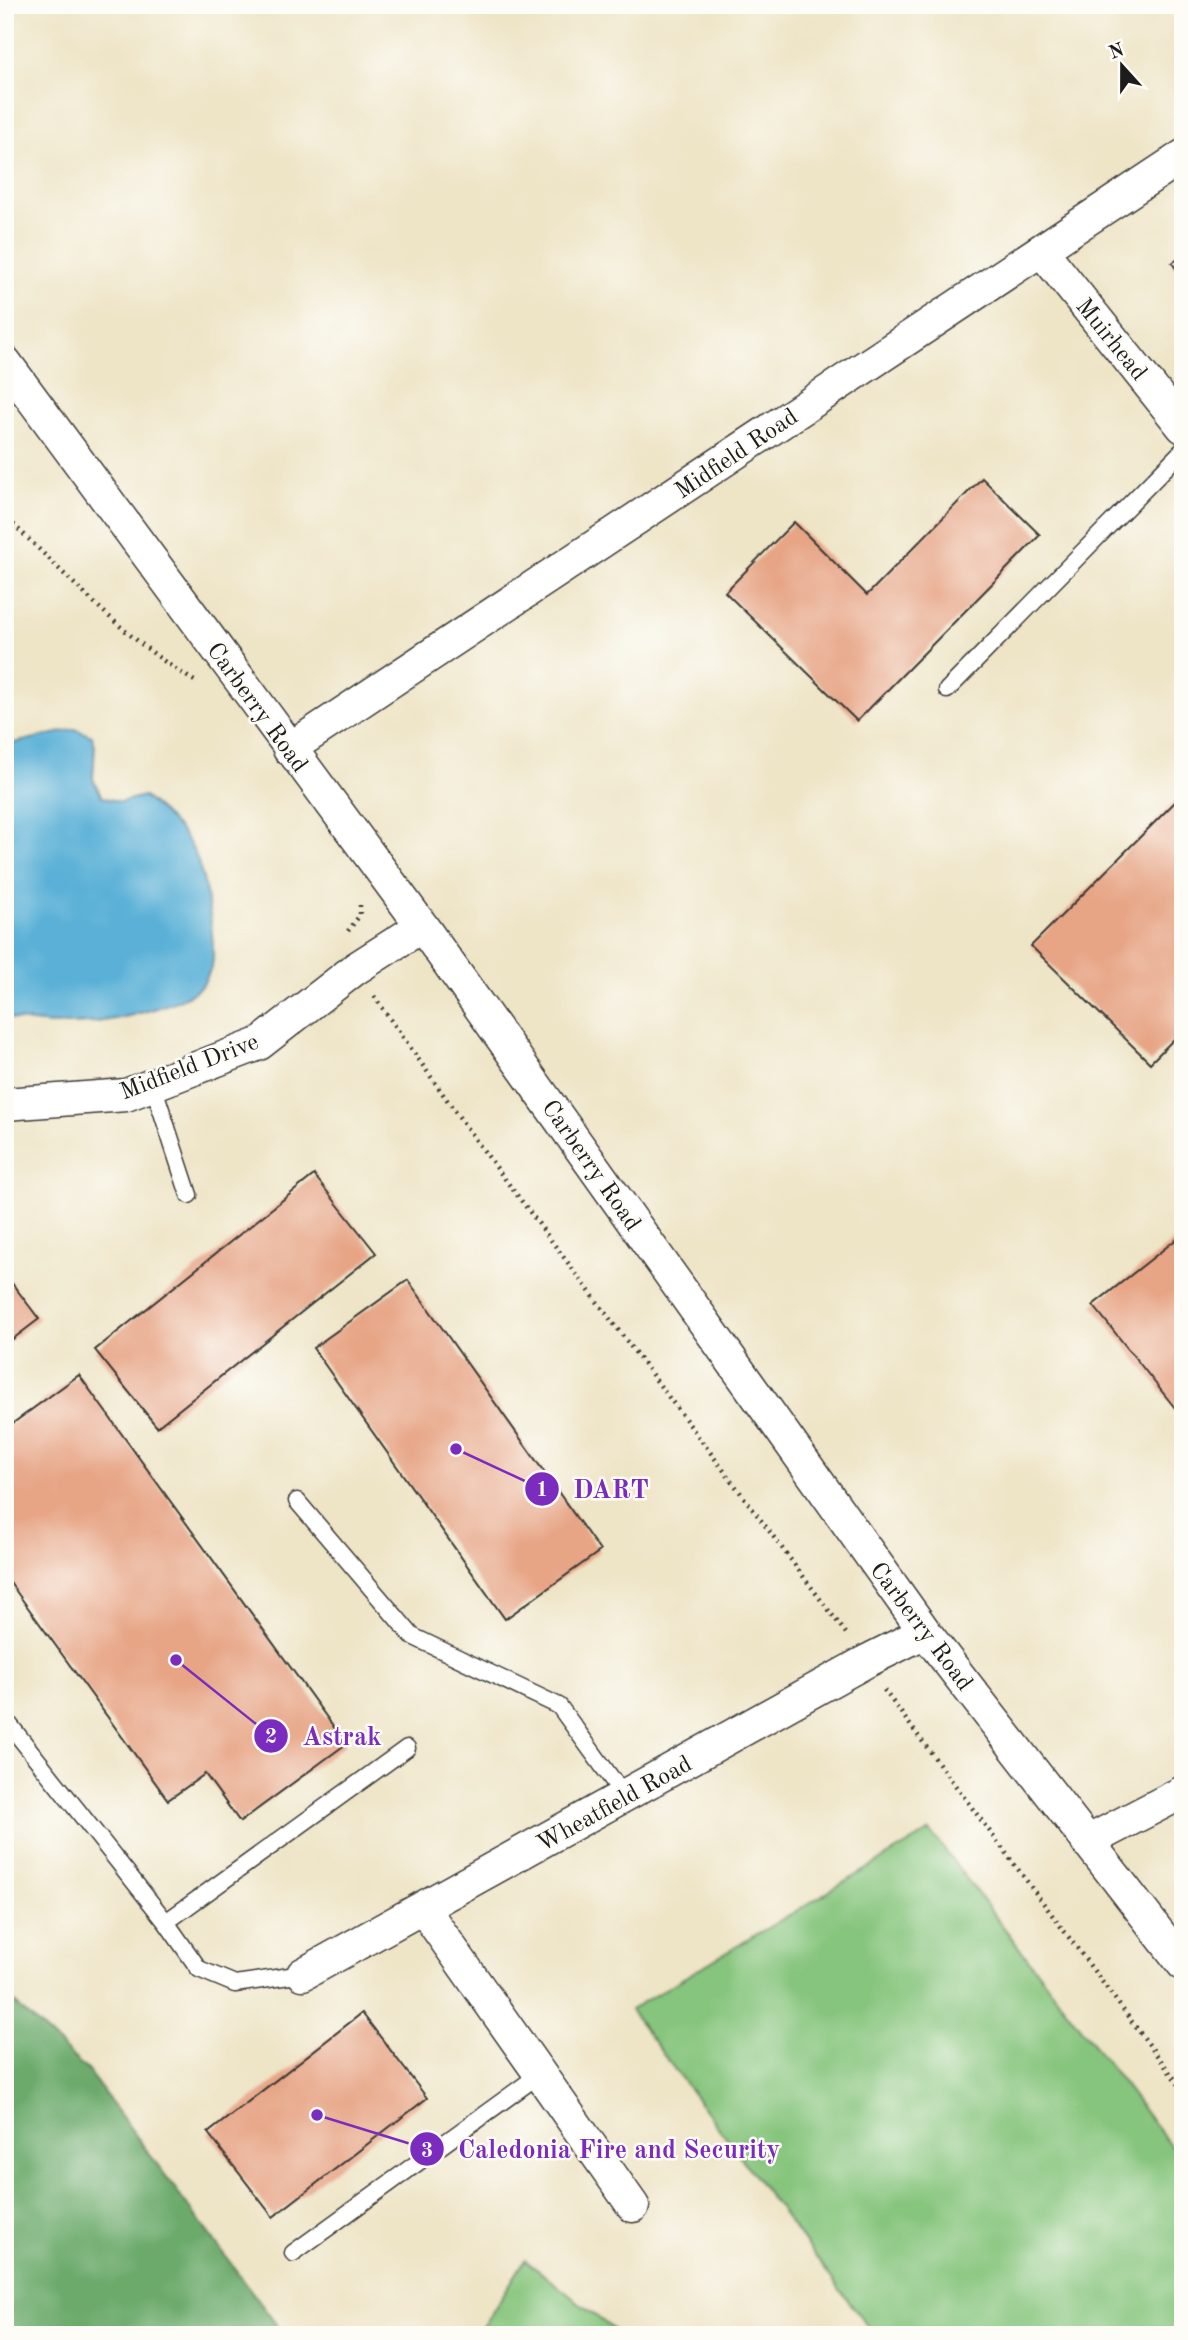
<svg xmlns="http://www.w3.org/2000/svg" width="1188" height="2340" font-family="'Old Standard TT',serif">
<style>
.green{fill:#86c57d;stroke:#51704c;stroke-width:2}
.forest{fill:#6caa6c;stroke:#446344;stroke-width:2}
.water{fill:#5ab0d7;stroke:#3b667a;stroke-width:2}
.building{fill:#e7a586}
.lines{fill:none;stroke-linecap:round;stroke-linejoin:round}
.service-casing{stroke:#3c3a36;stroke-width:19}
.minor-casing{stroke:#3c3a36;stroke-width:35}
.path{stroke:#3c3a36;stroke-width:4.5;stroke-dasharray:2 5;stroke-linecap:butt}
.service{stroke:#fff;stroke-width:16}
.minor{stroke:#fff;stroke-width:32}
.labels{text-anchor:middle;stroke-width:5;stroke-linejoin:round;paint-order:stroke}
.street-label{font-size:24px;fill:#1c1c1c;stroke:#fdfcf7}
.leader{fill:none;stroke:#7b2cbf;stroke-width:2.5}
.callout-dot{fill:#7b2cbf;stroke:#fdfcf7;stroke-width:2.5}
.mark-label{font-size:21px;text-anchor:middle;font-weight:bold;fill:#fff}
.callout-label{font-size:26px;text-anchor:middle;font-weight:bold;fill:#7b2cbf;stroke:#fdfcf7;stroke-width:5;stroke-linejoin:round;paint-order:stroke}
</style>
<rect width="100%" height="100%" fill="#fdfcf7"/>
<filter id="ink" filterUnits="userSpaceOnUse"><feTurbulence type="fractalNoise" baseFrequency=".0143" numOctaves="2"/><feDisplacementMap in="SourceGraphic" scale="14" xChannelSelector="R" yChannelSelector="G"/><feConvolveMatrix kernelMatrix="1 2 1 2 8 2 1 2 1" color-interpolation-filters="sRGB"/></filter>
<filter id="wash" filterUnits="userSpaceOnUse"><feTurbulence type="fractalNoise" baseFrequency=".00686" numOctaves="4" result="noise"/><feDisplacementMap in="SourceGraphic" scale="28" xChannelSelector="R" yChannelSelector="G"/><feGaussianBlur stdDeviation="1.57" result="paint"/><feColorMatrix in="noise" values="0 0 0 0 0 0 0 0 0 0 0 0 0 0 0 0 0 1.4 0 .05"/><feComposite in="paint" operator="in"/></filter>
<g filter="url(#wash)">
<rect width="100%" height="100%" fill="#eee4c6"/>
<path class="green" d="M 930,1831 L 1183,2162 L 1183,2335 L 874,2335 L 630,2010 Z
M 525,2260 L 620,2335 L 478,2335 Z"/>
<path class="forest" d="M 5,1994 L 87,2070 L 284,2335 L 5,2335 Z"/>
<path class="water" d="M 75,729 L 92,736 L 95,745 L 93,779 L 102,797 L 120,802 L 143,796 C 161,811 182,828 193,850 C 205,872 214,933 213,959 C 213,966 205,982 200,987 C 188,998 171,1003 157,1008 C 108,1024 56,1030 5,1017 L 5,745 Z"/>
<g id="blocks">
<path class="building" d="M 1183,256 L 1183,278 L 1172,263 Z
M 982,478 L 1040,535 L 857,721 L 725,592 L 794,522 L 867,595 Z
M 1183,794 L 1183,1030 L 1150,1063 L 1031,946 Z
M 314,1175 L 376,1253 L 157,1427 L 95,1350 Z
M 1183,1234 L 1183,1418 L 1093,1305 Z
M 5,1274 L 39,1319 L 5,1345 Z
M 408,1280 L 600,1551 L 505,1619 L 313,1348 Z
M 79,1375 L 346,1744 L 240,1822 L 205,1774 L 168,1800 L 5,1576 L 5,1429 Z
M 362,2013 L 427,2098 L 273,2217 L 208,2133 Z"/>
</g>
</g>
<g filter="url(#ink)">
<use href="#blocks" fill-opacity="0" stroke="#3c3a36" stroke-width="2"/>
<g class="lines">
<defs>
<path id="service" d="M 947,690 L 1183,450
M 153,1085 L 189,1195
M 297,1501 L 412,1636 L 559,1706 L 625,1797
M 5,1719 L 166,1922 L 199,1969 L 235,1984 L 303,1974
M 166,1922 L 407,1748
M 293,2253 L 540,2074"/>
<path id="minor" d="M 1042,251 L 1183,427
M 5,362 L 422,926 L 925,1632 L 1183,1964
M 289,749 L 1183,156
M 5,1104 L 126,1095 L 259,1044 L 355,969 L 422,926
M 1087,1842 L 1183,1792
M 423,1908 L 633,2206
M 303,1974 L 865,1662 L 925,1632"/>
</defs>
<use href="#service" class="service-casing"/>
<use href="#minor" class="minor-casing"/>
<path class="path" d="M 5,513 L 13,524 C 72,580 127,642 198,683
M 348,931 L 360,915 L 360,902
M 374,996 L 469,1131 L 848,1636
M 884,1690 L 1183,2090"/>
<use href="#service" class="service"/>
<use href="#minor" class="minor"/>
</g>
</g>
<g class="labels">
<g class="street-label">
<text transform="translate(1112 339) rotate(51)" y="8">Muirhead</text>
<text transform="translate(736 453) rotate(-34)" y="8">Midfield Road</text>
<text transform="translate(258 707) rotate(54)" y="8">Carberry Road</text>
<text transform="translate(189 1066) rotate(-21)" y="8">Midfield Drive</text>
<text transform="translate(592 1165) rotate(55)" y="8">Carberry Road</text>
<text transform="translate(922 1626) rotate(53)" y="8">Carberry Road</text>
<text transform="translate(614 1803) rotate(-29)" y="8">Wheatfield Road</text>
</g>
</g>
<path class="leader" d="M456 1449L542 1489M176 1660L271 1736M317 2115L427 2149"/>
<g class="callout-dot">
<circle cx="456" cy="1449" r="7"/>
<circle cx="176" cy="1660" r="7"/>
<circle cx="317" cy="2115" r="7"/>
<circle cx="542" cy="1489" r="18"/>
<circle cx="271" cy="1736" r="18"/>
<circle cx="427" cy="2149" r="18"/>
</g>
<g class="mark-label">
<text x="542" y="1496">1</text>
<text x="271" y="1743">2</text>
<text x="427" y="2157">3</text>
</g>
<g class="callout-label">
<text x="611" y="1498">DART</text>
<text x="342" y="1745">Astrak</text>
<text x="619" y="2158">Caledonia Fire and Security</text>
</g>
<rect width="1188" height="2340" fill="none" stroke="#fdfcf7" stroke-width="28"/>
<g transform="translate(1122 66) rotate(339)" stroke="#fdfcf7" stroke-width="5" paint-order="stroke">
<path d="M0-5L12 26L0 18L-12 26Z" fill="#1c1c1c"/>
<text y="-10" font-size="19" font-weight="bold" text-anchor="middle" fill="#1c1c1c">N</text>
</g>
</svg>
